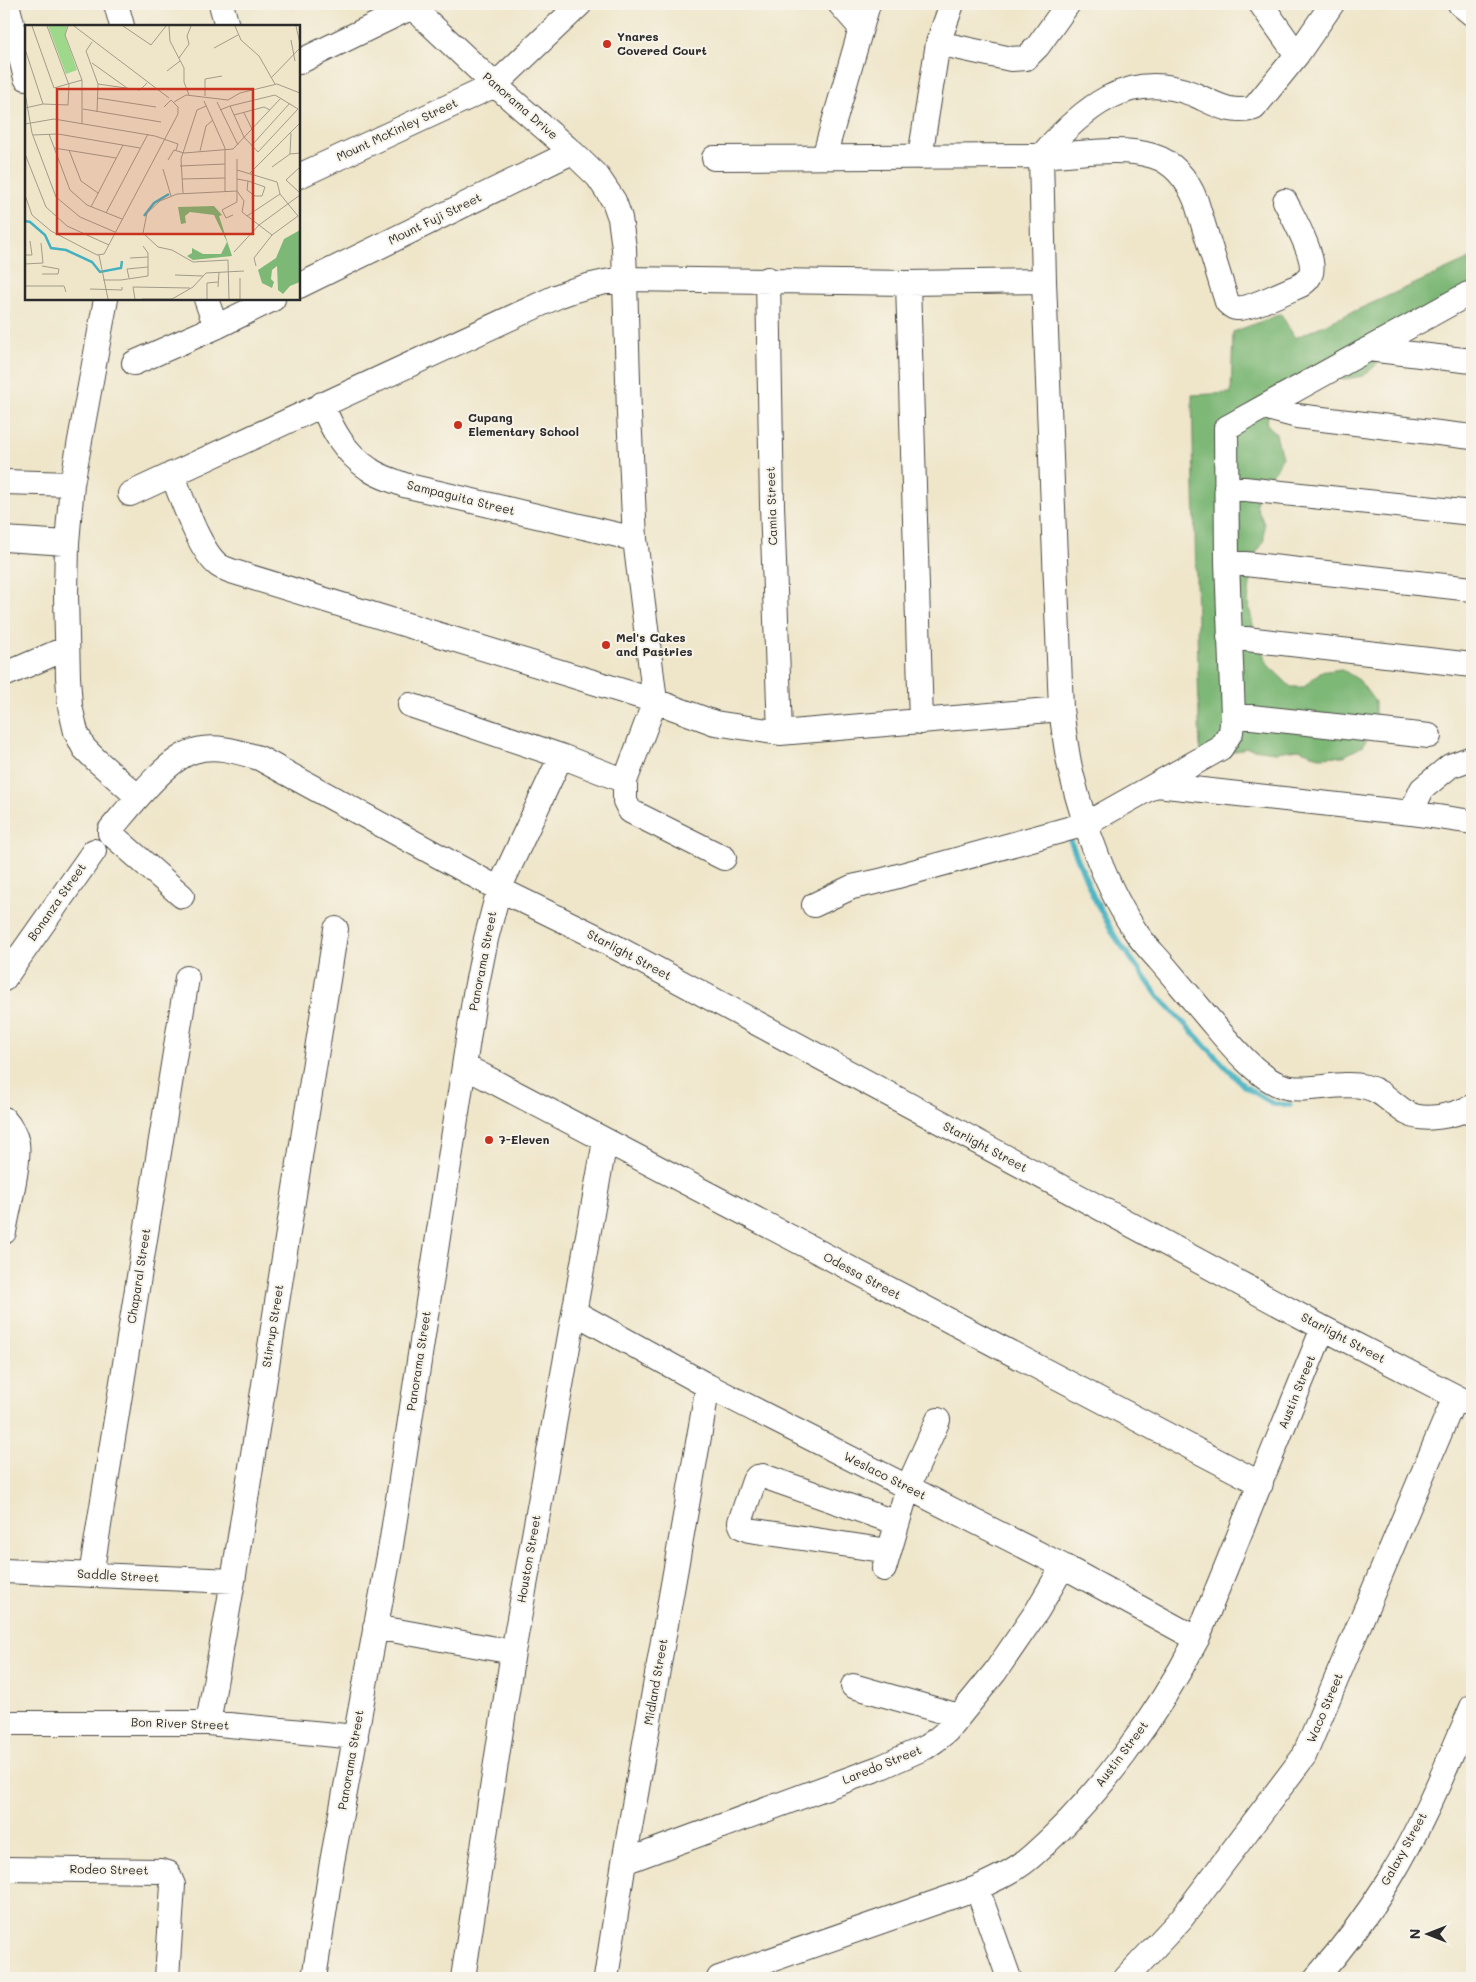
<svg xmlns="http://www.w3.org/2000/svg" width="1476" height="1982" font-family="Mali,sans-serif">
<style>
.forest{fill:#7eb877;stroke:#547251}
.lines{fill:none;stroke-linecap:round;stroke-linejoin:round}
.stream{stroke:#44b1c1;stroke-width:5.5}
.minor-casing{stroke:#484743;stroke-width:26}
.minor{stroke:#fff;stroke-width:24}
.poi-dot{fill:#c8321e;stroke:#f7f3e8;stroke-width:2}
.labels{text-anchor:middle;stroke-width:4;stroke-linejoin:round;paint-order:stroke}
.poi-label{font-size:12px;font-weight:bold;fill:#2b2b2b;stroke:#f7f3e8;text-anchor:start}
.street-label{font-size:12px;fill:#2b2b2b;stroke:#f7f3e8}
.inset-river{fill:none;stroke:#44b1c1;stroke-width:2.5}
.inset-road{fill:none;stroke:#a19b8a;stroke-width:1}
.view{fill:#c8321e;fill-opacity:0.15;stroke:#c8321e;stroke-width:2.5}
.inset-edge{fill:none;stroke:#2b2b2b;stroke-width:2.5}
</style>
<rect width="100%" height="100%" fill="#f7f3e8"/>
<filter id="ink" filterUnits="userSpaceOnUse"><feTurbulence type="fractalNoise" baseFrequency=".02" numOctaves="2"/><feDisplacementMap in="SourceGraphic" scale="10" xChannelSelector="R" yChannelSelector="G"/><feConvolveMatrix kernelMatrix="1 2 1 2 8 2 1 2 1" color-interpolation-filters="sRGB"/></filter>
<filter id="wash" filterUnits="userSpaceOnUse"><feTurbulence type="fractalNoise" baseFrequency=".0096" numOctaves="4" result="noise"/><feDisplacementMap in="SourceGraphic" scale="20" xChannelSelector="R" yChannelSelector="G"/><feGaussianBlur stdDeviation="1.12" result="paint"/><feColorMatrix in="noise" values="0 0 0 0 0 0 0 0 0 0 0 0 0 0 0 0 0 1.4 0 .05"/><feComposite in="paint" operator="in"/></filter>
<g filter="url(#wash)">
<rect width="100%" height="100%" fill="#efe6ca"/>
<path class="forest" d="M 1472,258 L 1472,292 L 1435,314 L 1414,338 L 1383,359 L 1363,376 L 1344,379 L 1328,377 L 1269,405 L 1267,424 L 1276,434 L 1282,458 L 1275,471 L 1260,484 L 1256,505 L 1264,524 L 1264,542 L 1253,557 L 1248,602 L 1256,639 L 1269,666 L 1291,687 L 1304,687 L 1320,672 L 1341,669 L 1359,680 L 1375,702 L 1375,723 L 1363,746 L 1344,756 L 1319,757 L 1299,749 L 1275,752 L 1246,748 L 1200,762 L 1192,395 L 1231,393 L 1233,332 L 1281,314 L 1295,338 Z"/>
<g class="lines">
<path class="stream" d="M 1070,840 L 1093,896 L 1114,935 L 1158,996 L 1244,1086 L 1274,1104 L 1290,1105"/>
</g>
</g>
<g filter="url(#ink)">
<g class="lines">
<defs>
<path id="minor" d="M 7,4 L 26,78
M 116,4 L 122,26
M 221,4 L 227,26
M 409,4 L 495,85 L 572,152 L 598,177 L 614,201 L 620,218 L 624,248 L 629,413 L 635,539 L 655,701 L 625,781 L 625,801 L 630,811 L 724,858
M 840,4 L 861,28
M 1261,4 L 1297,55
M 1332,4 L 1297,55 L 1254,108 C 1230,115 1214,103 1193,94 C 1128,68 1081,110 1041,156 L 1044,281 L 1061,709 C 1064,730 1066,751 1071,772 C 1084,826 1106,889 1138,935 C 1145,945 1153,953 1160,961 C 1176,980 1193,1000 1209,1019 C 1226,1039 1255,1076 1280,1085 C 1304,1095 1338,1080 1366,1087 C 1383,1091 1392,1104 1407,1113 C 1425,1123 1454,1115 1472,1107
M 1460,4 L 1472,14
M 938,43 L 1011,59 L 1026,58 L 1038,46 L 1068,4
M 299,62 L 412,7
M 824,157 L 868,4
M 920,157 L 938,43 L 952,4
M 714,158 C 820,157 926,157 1032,156 C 1072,156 1115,145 1153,156 C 1176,163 1188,181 1196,201 L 1227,302 C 1230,305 1232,308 1237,308 C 1247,310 1289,290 1301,285 C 1306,281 1309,279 1311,273 C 1316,257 1293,217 1285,201
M 299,176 L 495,85 L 580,4
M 768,279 L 772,505 L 780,733
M 908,283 L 921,722
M 299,286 L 572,152
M 106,299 L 72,484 L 67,543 L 66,595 L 68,677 L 70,706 L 76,732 L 84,748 L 95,759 L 138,797
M 206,299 L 216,327
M 1368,349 L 1472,361
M 134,363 L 216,327 L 273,299
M 322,404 C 332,430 345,453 369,469 C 379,477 393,480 404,485 L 635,539
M 1264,407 L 1297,416 L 1472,437
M 172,474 C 182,498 199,549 217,564 C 221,568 227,569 231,571 L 655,701 L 715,723 L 780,733 L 1061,709
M 4,482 L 72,484
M 1226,487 L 1472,513
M 130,494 L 558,296 C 580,287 601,282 625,279 L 908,283 L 1044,281
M 4,539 L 67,543
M 1227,562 L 1472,589
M 1229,637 L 1472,665
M 4,675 L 67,648
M 410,705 L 561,756 L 625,781
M 1233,715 L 1429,736
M 1157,785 L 1411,813 L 1472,822
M 1411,813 L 1422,789 L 1450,766 L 1472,758
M 182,896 L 110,833 L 110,830 C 130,807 166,759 194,751 C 216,744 239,752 259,758 L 499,889 L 597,937 L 1323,1328 L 1472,1405
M 814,905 L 852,887 L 880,881 L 1086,824 L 1221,748 L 1231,732 L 1233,715 L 1227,562 L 1226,428 L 1468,294
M 4,979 L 94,851
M 464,1066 L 1261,1484
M 4,1119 C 10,1126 15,1133 17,1143 C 20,1162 8,1210 4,1232
M 574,1312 L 708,1386 L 1063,1566 L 1197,1639
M 889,1551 L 749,1530 L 742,1527 L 740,1522 L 754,1481 L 757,1477 L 763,1476 L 897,1523
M 884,1569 L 908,1487 L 938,1420
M 4,1571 L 233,1581
M 91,1575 L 187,978
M 375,1627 L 513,1652
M 853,1686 L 959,1716
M 4,1723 L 208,1723 L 356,1737
M 208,1723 L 233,1581 L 336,929
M 624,1862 L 879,1768 L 926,1747 L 936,1740 L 947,1731 L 995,1672 L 1037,1611 L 1063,1566
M 4,1869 L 161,1871 L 168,1873 L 173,1885 L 167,1978
M 977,1888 L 1009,1978
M 314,1978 L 332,1862 L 391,1545 L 475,994 L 486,939 L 499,889 L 561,756
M 463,1978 L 513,1652 L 605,1141
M 606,1978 L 624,1862 L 708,1386
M 719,1978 L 977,1888 C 996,1879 1017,1870 1033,1855 C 1098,1798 1157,1716 1197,1639 L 1323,1328
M 1126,1978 L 1181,1919 L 1304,1756 L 1455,1397
M 1316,1978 C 1341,1950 1369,1912 1389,1880 C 1422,1826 1447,1765 1472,1707"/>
</defs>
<use href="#minor" class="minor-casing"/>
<use href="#minor" class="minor"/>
</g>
</g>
<g class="poi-dot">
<circle cx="607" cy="44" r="5"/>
<circle cx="458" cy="425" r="5"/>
<circle cx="606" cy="645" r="5"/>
<circle cx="489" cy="1140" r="5"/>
</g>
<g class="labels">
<g class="poi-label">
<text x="617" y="41">Ynares<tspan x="617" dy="14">Covered Court</tspan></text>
<text x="468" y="422">Cupang<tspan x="468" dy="14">Elementary School</tspan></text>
<text x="616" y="642">Mel's Cakes<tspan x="616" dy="14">and Pastries</tspan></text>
<text x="499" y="1144">7-Eleven</text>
</g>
<g class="street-label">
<text transform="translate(520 106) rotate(41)" y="4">Panorama Drive</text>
<text transform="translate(397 130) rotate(-25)" y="4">Mount McKinley Street</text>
<text transform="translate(435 219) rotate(-26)" y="4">Mount Fuji Street</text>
<text transform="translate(461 498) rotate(14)" y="4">Sampaguita Street</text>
<text transform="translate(772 506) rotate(-92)" y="4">Camia Street</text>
<text transform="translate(57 902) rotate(-55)" y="4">Bonanza Street</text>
<text transform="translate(629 955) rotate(28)" y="4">Starlight Street</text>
<text transform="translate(483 961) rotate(-79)" y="4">Panorama Street</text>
<text transform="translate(985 1147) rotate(28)" y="4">Starlight Street</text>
<text transform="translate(139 1276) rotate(-81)" y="4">Chaparal Street</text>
<text transform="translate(862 1276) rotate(28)" y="4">Odessa Street</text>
<text transform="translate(273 1326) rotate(-81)" y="4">Stirrup Street</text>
<text transform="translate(1343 1338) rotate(28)" y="4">Starlight Street</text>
<text transform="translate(419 1361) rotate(-81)" y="4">Panorama Street</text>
<text transform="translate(1297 1392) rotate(-68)" y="4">Austin Street</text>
<text transform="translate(885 1476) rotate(27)" y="4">Weslaco Street</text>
<text transform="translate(529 1559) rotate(-80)" y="4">Houston Street</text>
<text transform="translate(118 1576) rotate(3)" y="4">Saddle Street</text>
<text transform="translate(656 1682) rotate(-80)" y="4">Midland Street</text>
<text transform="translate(1325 1708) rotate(-67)" y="4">Waco Street</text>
<text transform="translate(180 1724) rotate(2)" y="4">Bon River Street</text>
<text transform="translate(1122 1754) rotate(-53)" y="4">Austin Street</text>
<text transform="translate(351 1760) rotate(-80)" y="4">Panorama Street</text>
<text transform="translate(882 1765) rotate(-22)" y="4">Laredo Street</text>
<text transform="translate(1404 1849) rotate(-61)" y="4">Galaxy Street</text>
<text transform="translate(109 1870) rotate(1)" y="4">Rodeo Street</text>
</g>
</g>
<g transform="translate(25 25)">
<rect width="275" height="275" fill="#efe6ca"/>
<path d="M 23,1 L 42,1 L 40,11 L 52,45 L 41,49 Z" fill="#9dd88b"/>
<path d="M 189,181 L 197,190 L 194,191 L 207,231 L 168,235 L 162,231 L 167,228 L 167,223 L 178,229 L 196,229 L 202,217 L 189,190 L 165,187 L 160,191 L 161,198 L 156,199 L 153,182 ZM 275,205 L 275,257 L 265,261 L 258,269 L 253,265 L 252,241 L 247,245 L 246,254 L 249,257 L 247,263 L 237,258 L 233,245 L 251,233 L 259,214 Z" fill="#7eb877"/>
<path class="inset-river" d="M 119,191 L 129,178 L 144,169M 0,196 L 5,197 L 20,210 L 26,223 L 41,225 L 67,237 L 75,247 L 96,243 L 97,236"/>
<path class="inset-road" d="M 7,1 L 29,63 L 57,55M 43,1 L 40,10 L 57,55 L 57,99M 49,1 L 144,73M 98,1 L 126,20 L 141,1M 144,1 L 145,16 L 159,43 L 159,57 L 164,70M 210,1 L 216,15 L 234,31 L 250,59M 271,1 L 275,19M 266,15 L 270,36M 67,17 L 61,26 L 73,59 L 72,87M 189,23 L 213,10M 0,24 L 18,79M 154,33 L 164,19 L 162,11 L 166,1M 67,38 L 102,63M 142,46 L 155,36M 246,53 L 275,23M 73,59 L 115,65 L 122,58M 0,68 L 7,108 L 31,172 L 55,192 L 90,207M 180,71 L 180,54 L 197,51M 72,73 L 131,82M 179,76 L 200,123 L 200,167M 149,77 L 161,70 L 203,75 L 215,68 L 252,59 L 275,68M 192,77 L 213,120M 0,83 L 18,79 L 43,80 L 44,60 L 22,1M 58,84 L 136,97M 195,85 L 205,81 L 250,70 L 273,84 L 233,127 L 219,112 L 205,81M 219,88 L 227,104M 209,90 L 239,82 L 245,85M 0,99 L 29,94 L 130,111 L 153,119 L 151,125M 24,109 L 45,165 L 62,180 L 97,194M 8,110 L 33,109 L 115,123M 227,120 L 265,78M 29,123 L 91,133M 44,125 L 56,156 L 73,168M 175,126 L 181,101 L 188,95M 0,129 L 21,182 L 42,201 L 84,220M 265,129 L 266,108M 143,135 L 149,125 L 159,128 L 208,124 L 256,73M 155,141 L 200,139M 247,142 L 265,129 L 275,128M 275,142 L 261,155 L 275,168M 138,144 L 146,171M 212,145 L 252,157 L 255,169 L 273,191 L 247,210 L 229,233 L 231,241M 225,148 L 275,98M 157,154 L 200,153M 212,154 L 223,156 L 240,162 L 237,171 L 230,171 L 222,165 L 223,156M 158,168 L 156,134 L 172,85 L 181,81M 0,170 L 7,190 L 26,206 L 72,230 L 79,229 L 153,89 L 153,82 L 146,75 L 139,82M 66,182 L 98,120M 81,188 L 123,109M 208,190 L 201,193 L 197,185 L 212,177 L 212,134M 222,191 L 255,169M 209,227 L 234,200 L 275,170M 0,230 L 7,230 L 5,216M 74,230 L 83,274M 105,233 L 123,232M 0,239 L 18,238 L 16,218M 17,241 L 34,244 L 33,249 L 17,249M 150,250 L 178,251M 104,253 L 102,244 L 123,242M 215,253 L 215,274M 78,255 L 96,255M 96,255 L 123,251 L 123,228 L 118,221M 0,261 L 39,261 L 41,267M 193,262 L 194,247M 65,264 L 97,265 L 97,262M 110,274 L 108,262 L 165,263M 117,274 L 147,274 L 168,262 L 181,248 L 219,246M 182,274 L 182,258 L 193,257M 204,274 L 203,235 L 168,237 L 147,225 L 133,222 L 118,208 L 122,188 L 135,176 L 152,169 L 212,166 L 219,176 L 217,187 L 247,210"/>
<path class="view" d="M 32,64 L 228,64 L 228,209 L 32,209 Z"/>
<rect width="275" height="275" class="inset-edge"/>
</g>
<rect width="1476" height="1982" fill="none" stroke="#f7f3e8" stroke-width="20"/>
<g transform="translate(1428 1934) rotate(270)" stroke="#f7f3e8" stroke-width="4" paint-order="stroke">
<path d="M0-4L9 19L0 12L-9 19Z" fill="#2b2b2b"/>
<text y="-8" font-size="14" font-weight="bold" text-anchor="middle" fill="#2b2b2b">N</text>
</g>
</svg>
